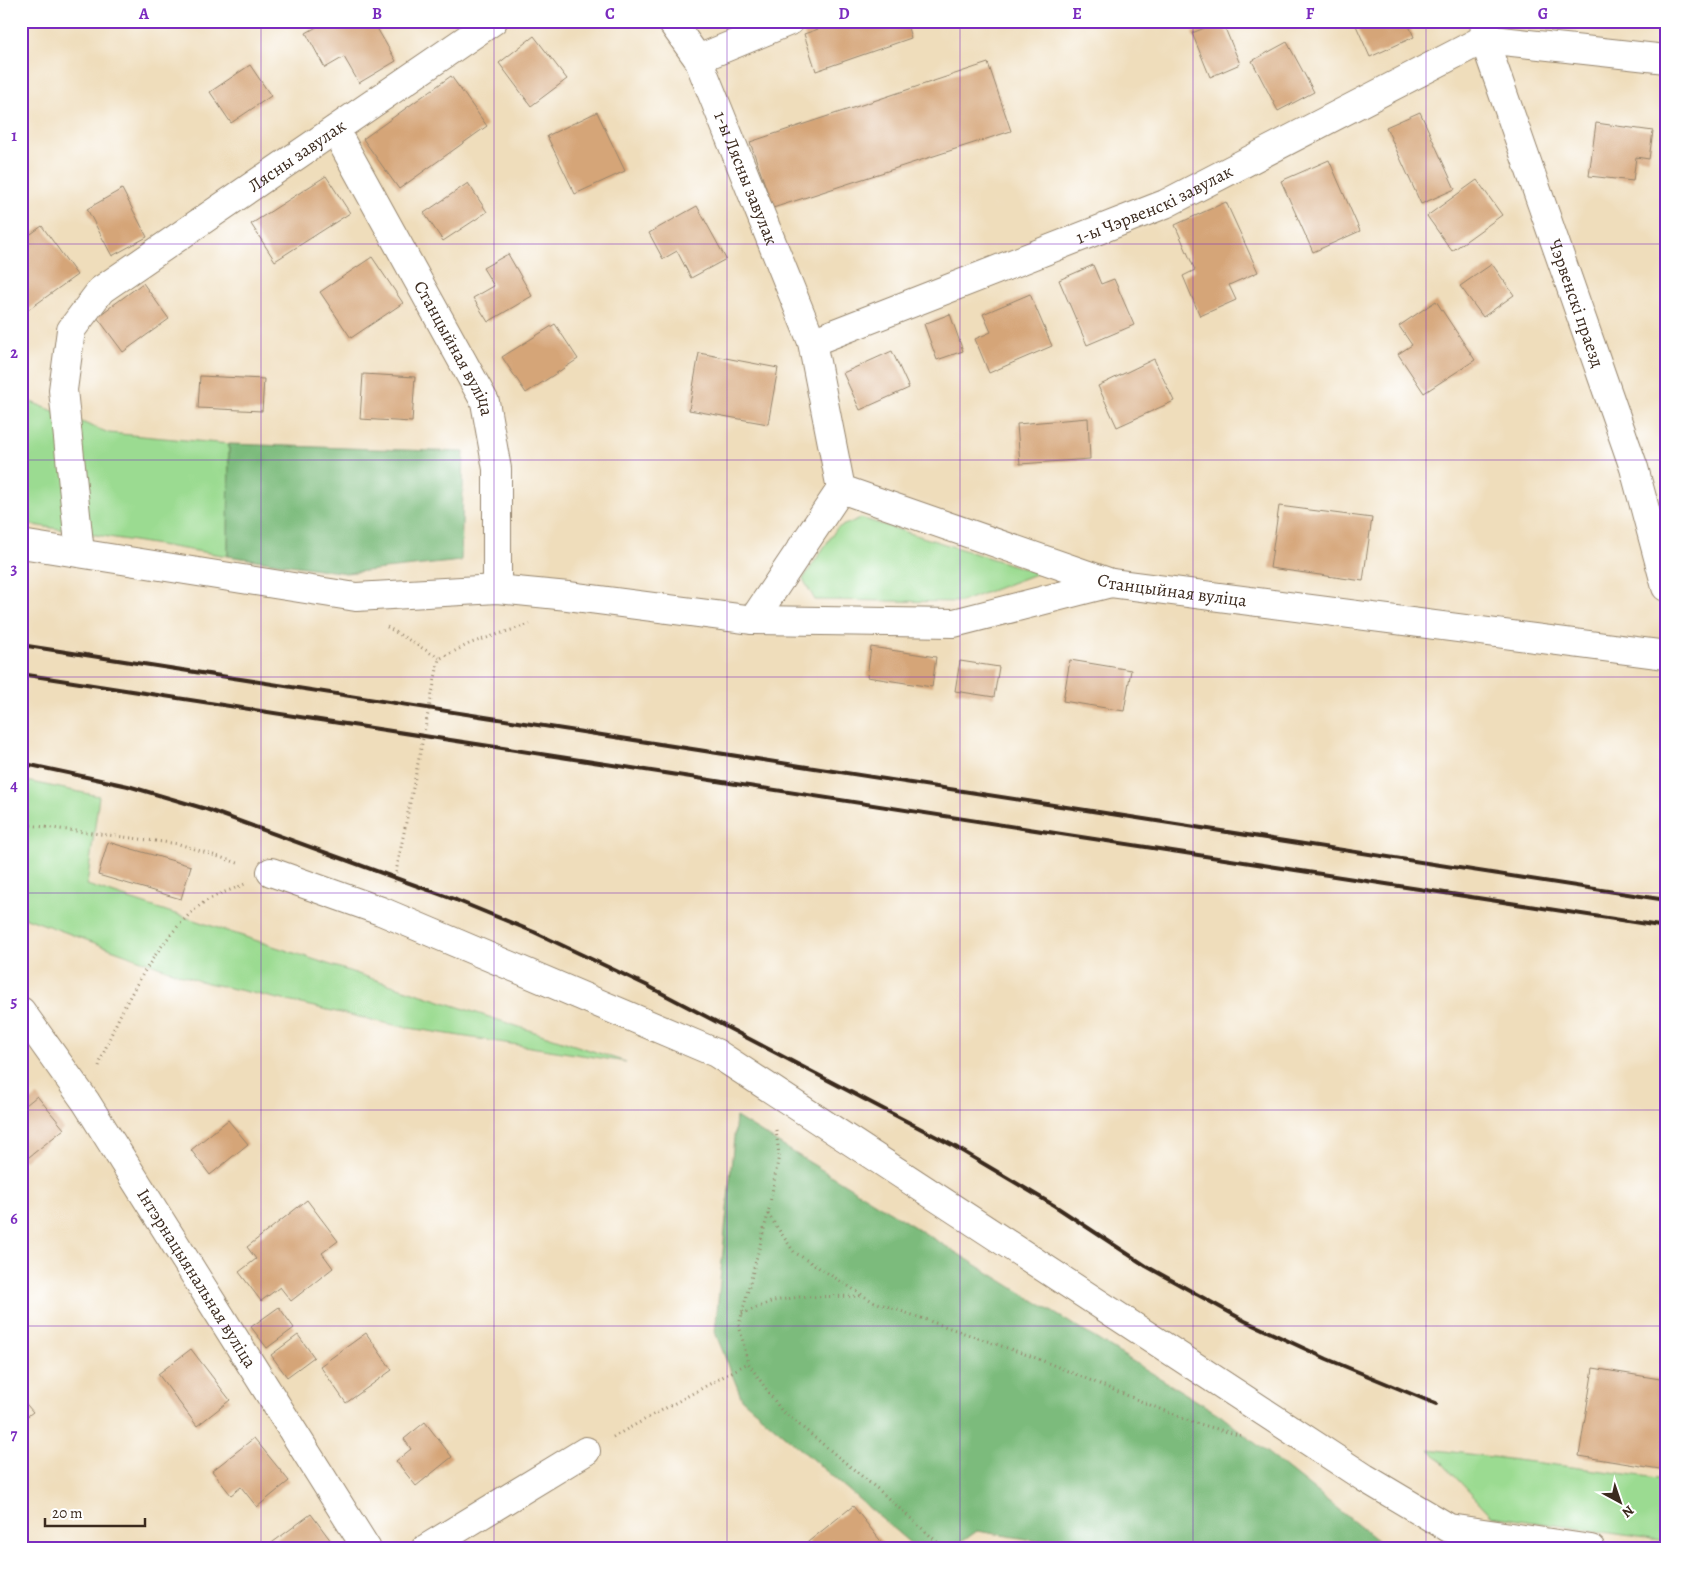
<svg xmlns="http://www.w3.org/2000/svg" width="1687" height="1570" font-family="Alegreya,serif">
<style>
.green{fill:#9bdb91;stroke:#6b8258}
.forest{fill:#7cbb7b;stroke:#5c724c}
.building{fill:#d5a578}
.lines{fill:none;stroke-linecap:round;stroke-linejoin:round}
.minor-casing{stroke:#95846c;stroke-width:30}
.path{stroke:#95846c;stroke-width:3;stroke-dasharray:1 4;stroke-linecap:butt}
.minor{stroke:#fff;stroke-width:28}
.rail{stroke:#3b2a1e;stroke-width:4}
.grid{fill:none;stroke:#7b2cbf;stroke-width:1;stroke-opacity:0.55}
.labels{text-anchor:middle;stroke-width:5;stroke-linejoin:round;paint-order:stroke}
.street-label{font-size:18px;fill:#3b2a1e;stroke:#fff}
.neatline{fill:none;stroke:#7b2cbf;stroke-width:2}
.grid-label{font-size:16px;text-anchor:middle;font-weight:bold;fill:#7b2cbf}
</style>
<rect width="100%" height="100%" fill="#fff"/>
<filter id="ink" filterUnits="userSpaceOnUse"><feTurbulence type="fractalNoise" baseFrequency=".02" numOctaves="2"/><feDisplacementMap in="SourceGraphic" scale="10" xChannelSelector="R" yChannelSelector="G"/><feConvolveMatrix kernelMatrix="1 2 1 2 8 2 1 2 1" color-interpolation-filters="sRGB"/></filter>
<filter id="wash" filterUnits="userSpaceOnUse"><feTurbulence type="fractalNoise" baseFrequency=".0096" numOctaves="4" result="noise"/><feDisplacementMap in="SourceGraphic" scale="20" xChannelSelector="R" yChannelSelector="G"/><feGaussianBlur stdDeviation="1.12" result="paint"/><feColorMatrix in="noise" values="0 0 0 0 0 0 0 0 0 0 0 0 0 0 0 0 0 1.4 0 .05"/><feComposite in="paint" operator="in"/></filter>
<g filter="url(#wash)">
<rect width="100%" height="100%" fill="#efddbb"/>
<path class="green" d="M 21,398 L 109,433 L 229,444 L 228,556 L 21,523 Z
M 861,518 L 1038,573 L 961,602 L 815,600 L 803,579 L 837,528 Z
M 21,780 L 99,796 L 87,885 L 626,1062 L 403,1027 L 199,981 L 21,916 Z
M 1429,1449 L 1666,1479 L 1666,1541 L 1492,1516 Z"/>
<path class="forest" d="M 229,444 L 464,452 L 461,561 L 346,573 L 228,556 Z
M 736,1117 L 1220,1415 L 1388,1549 L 1089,1549 L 977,1531 L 952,1549 L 917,1549 L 742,1399 L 715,1332 Z"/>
<g id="blocks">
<path class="building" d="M 327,21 L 373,21 L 396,61 L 359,83 L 344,57 L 325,68 L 306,33 Z
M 841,21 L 906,21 L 911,38 L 816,71 L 804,34 Z
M 1222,21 L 1240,64 L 1210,77 L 1192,33 Z
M 1354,21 L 1407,21 L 1414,37 L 1370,57 Z
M 534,36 L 567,79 L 531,106 L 499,63 Z
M 1287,42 L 1314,92 L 1278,111 L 1252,61 Z
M 988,63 L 1011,131 L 773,208 L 750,142 Z
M 250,65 L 271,96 L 231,123 L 210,92 Z
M 451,76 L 487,126 L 399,189 L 363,139 Z
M 597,112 L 625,171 L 575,194 L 547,136 Z
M 1420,112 L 1455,189 L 1421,204 L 1386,127 Z
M 1596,123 L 1653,131 L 1649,159 L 1636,157 L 1633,181 L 1589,176 Z
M 1329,160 L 1360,231 L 1313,252 L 1281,181 Z
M 326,176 L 350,213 L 275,261 L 251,224 Z
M 1477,180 L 1502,215 L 1452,251 L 1427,216 Z
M 468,183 L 487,212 L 443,241 L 424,213 Z
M 122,189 L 147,237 L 112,256 L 87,209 Z
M 1226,202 L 1258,272 L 1229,285 L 1236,300 L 1200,316 L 1183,276 L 1195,270 L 1175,225 Z
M 697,206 L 726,259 L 691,278 L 677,251 L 663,259 L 649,233 Z
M 42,226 L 77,275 L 25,312 L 21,306 L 21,241 Z
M 508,254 L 532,296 L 488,322 L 473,298 L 494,286 L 483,268 Z
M 372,257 L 403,303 L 351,338 L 320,292 Z
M 1492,264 L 1514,295 L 1483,317 L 1460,286 Z
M 1093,265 L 1101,284 L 1114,279 L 1134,325 L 1087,345 L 1059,280 Z
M 143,283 L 169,319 L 123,352 L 97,317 Z
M 1030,294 L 1052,346 L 989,373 L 975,339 L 991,332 L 983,314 Z
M 1436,301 L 1475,360 L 1424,393 L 1398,354 L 1412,345 L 1399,326 Z
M 950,314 L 963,351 L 937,360 L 924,324 Z
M 555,324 L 578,359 L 526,393 L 502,357 Z
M 892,351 L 909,388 L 860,410 L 843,373 Z
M 699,353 L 778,368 L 768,424 L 689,410 Z
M 1154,359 L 1174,401 L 1117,427 L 1098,386 Z
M 363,374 L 415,377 L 412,422 L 360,419 Z
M 200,376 L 264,379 L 262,411 L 198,408 Z
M 1088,418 L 1090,459 L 1020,464 L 1017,424 Z
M 1279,506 L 1372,518 L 1363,581 L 1270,568 Z
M 871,647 L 936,657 L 932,687 L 867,677 Z
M 1070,660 L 1131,670 L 1124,711 L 1063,701 Z
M 960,661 L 999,667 L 994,697 L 955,691 Z
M 108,842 L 191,866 L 181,899 L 98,875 Z
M 37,1096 L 64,1129 L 24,1161 L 21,1158 L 21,1109 Z
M 228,1120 L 248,1144 L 210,1175 L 191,1150 Z
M 307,1200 L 338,1241 L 322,1253 L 333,1268 L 291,1301 L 280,1287 L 261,1301 L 239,1272 L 256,1259 L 247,1247 Z
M 279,1307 L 294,1328 L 267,1348 L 251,1327 Z
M 366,1333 L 392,1370 L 346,1403 L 320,1366 Z
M 298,1335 L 314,1357 L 287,1377 L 271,1355 Z
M 191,1349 L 230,1400 L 197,1426 L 158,1374 Z
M 1593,1368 L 1666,1380 L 1666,1470 L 1579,1456 Z
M 21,1398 L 33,1412 L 21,1421 Z
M 425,1422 L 452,1457 L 416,1486 L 396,1461 L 411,1449 L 404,1439 Z
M 254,1438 L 289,1481 L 257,1507 L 241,1487 L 231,1495 L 212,1471 Z
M 853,1506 L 887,1549 L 814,1549 L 808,1542 Z
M 311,1514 L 337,1549 L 272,1549 L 269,1545 Z"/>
</g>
</g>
<g filter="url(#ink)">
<use href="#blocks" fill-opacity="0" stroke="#95846c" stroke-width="1"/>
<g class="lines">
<defs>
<g id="minor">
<path id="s1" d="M 671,21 L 698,59 L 812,342 L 841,489 L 1111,583 L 1666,655"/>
<path id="s2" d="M 1485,21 L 1484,39 L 1634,468 L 1666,587"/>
<path d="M 1484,39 L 1666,59"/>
<path d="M 698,59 L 790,21"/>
<path id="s3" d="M 335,130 L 485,402 L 497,469 L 497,589"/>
<path id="s4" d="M 812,342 L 1165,204 L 1484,39"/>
<path d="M 21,544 L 356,597 L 497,589 L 568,596 L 753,620 L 954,623 L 1111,583"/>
<path id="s5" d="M 80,553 L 63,390 L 71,330 L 101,290 L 493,21"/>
<path d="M 753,620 L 841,489"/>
<path d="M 271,872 L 381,911 L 716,1053 L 1365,1478 L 1449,1528 L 1591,1549"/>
<path id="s6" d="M 21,1011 L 86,1102 L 367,1549"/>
<path d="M 425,1549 L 586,1451"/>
</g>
</defs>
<use href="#minor" class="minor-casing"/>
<path class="path" d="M 387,627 L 439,658
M 21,824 L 179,844 L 241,864
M 394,882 L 439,659 L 471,643 L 530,624
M 99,1066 C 116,1015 159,935 203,903 C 215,895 231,890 245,884
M 776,1130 L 779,1155 L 768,1214 L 739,1325 L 748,1363 L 781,1410 L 880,1491 L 945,1549
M 768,1214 L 794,1252 L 872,1301 L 1036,1358 L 1189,1421 L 1242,1436
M 742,1314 L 773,1301 L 800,1297 L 863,1296
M 613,1437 L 748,1363"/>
<use href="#minor" class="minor"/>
<path class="rail" d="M 21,645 L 1666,900
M 21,674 L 1666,927
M 21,763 L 128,786 L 206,809 L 456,900 L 534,932 L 646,985 L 952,1145 L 1055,1206 L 1146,1266 L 1245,1321 L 1327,1359 L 1436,1404"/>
</g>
</g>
<path class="grid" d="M 261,21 L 261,1549M 494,21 L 494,1549M 727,21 L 727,1549M 960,21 L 960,1549M 1193,21 L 1193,1549M 1426,21 L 1426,1549M 21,244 L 1666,244M 21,460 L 1666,460M 21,677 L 1666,677M 21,893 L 1666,893M 21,1110 L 1666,1110M 21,1326 L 1666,1326"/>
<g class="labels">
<g class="street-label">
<text dy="6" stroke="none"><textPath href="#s5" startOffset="512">Лясны завулак</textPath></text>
<text dy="6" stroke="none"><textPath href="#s1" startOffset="175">1-ы Лясны завулак</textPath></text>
<text dy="6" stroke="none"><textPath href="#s4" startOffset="369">1-ы Чэрвенскі завулак</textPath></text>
<text dy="6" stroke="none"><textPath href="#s2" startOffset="298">Чэрвенскі праезд</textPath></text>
<text dy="6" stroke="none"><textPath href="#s3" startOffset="249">Станцыйная вуліца</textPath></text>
<text dy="6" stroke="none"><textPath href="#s1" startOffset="849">Станцыйная вуліца</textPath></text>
<text dy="6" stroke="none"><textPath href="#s6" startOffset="320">Інтэрнацыянальная вуліца</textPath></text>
</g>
</g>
<rect width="1687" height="1570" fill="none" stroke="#fff" stroke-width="55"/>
<g transform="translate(1620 1502) rotate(140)" stroke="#ffffff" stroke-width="4" paint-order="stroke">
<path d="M0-4L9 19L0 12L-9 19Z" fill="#3b2a1e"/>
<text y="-8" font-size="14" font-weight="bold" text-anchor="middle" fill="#3b2a1e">N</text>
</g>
<path d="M45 1518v8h100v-8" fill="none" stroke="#3b2a1e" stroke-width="2.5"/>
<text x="52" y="1518" font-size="15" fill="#3b2a1e" stroke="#ffffff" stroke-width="4" paint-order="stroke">20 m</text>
<rect x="28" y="28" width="1632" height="1514" class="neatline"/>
<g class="grid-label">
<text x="144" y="19">A</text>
<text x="377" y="19">B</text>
<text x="610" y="19">C</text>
<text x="844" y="19">D</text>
<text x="1077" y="19">E</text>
<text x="1310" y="19">F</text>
<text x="1543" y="19">G</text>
<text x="14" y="141">1</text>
<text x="14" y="358">2</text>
<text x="14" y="574">3</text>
<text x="14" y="791">4</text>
<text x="14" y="1007">5</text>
<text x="14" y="1224">6</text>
<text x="14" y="1440">7</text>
</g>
</svg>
